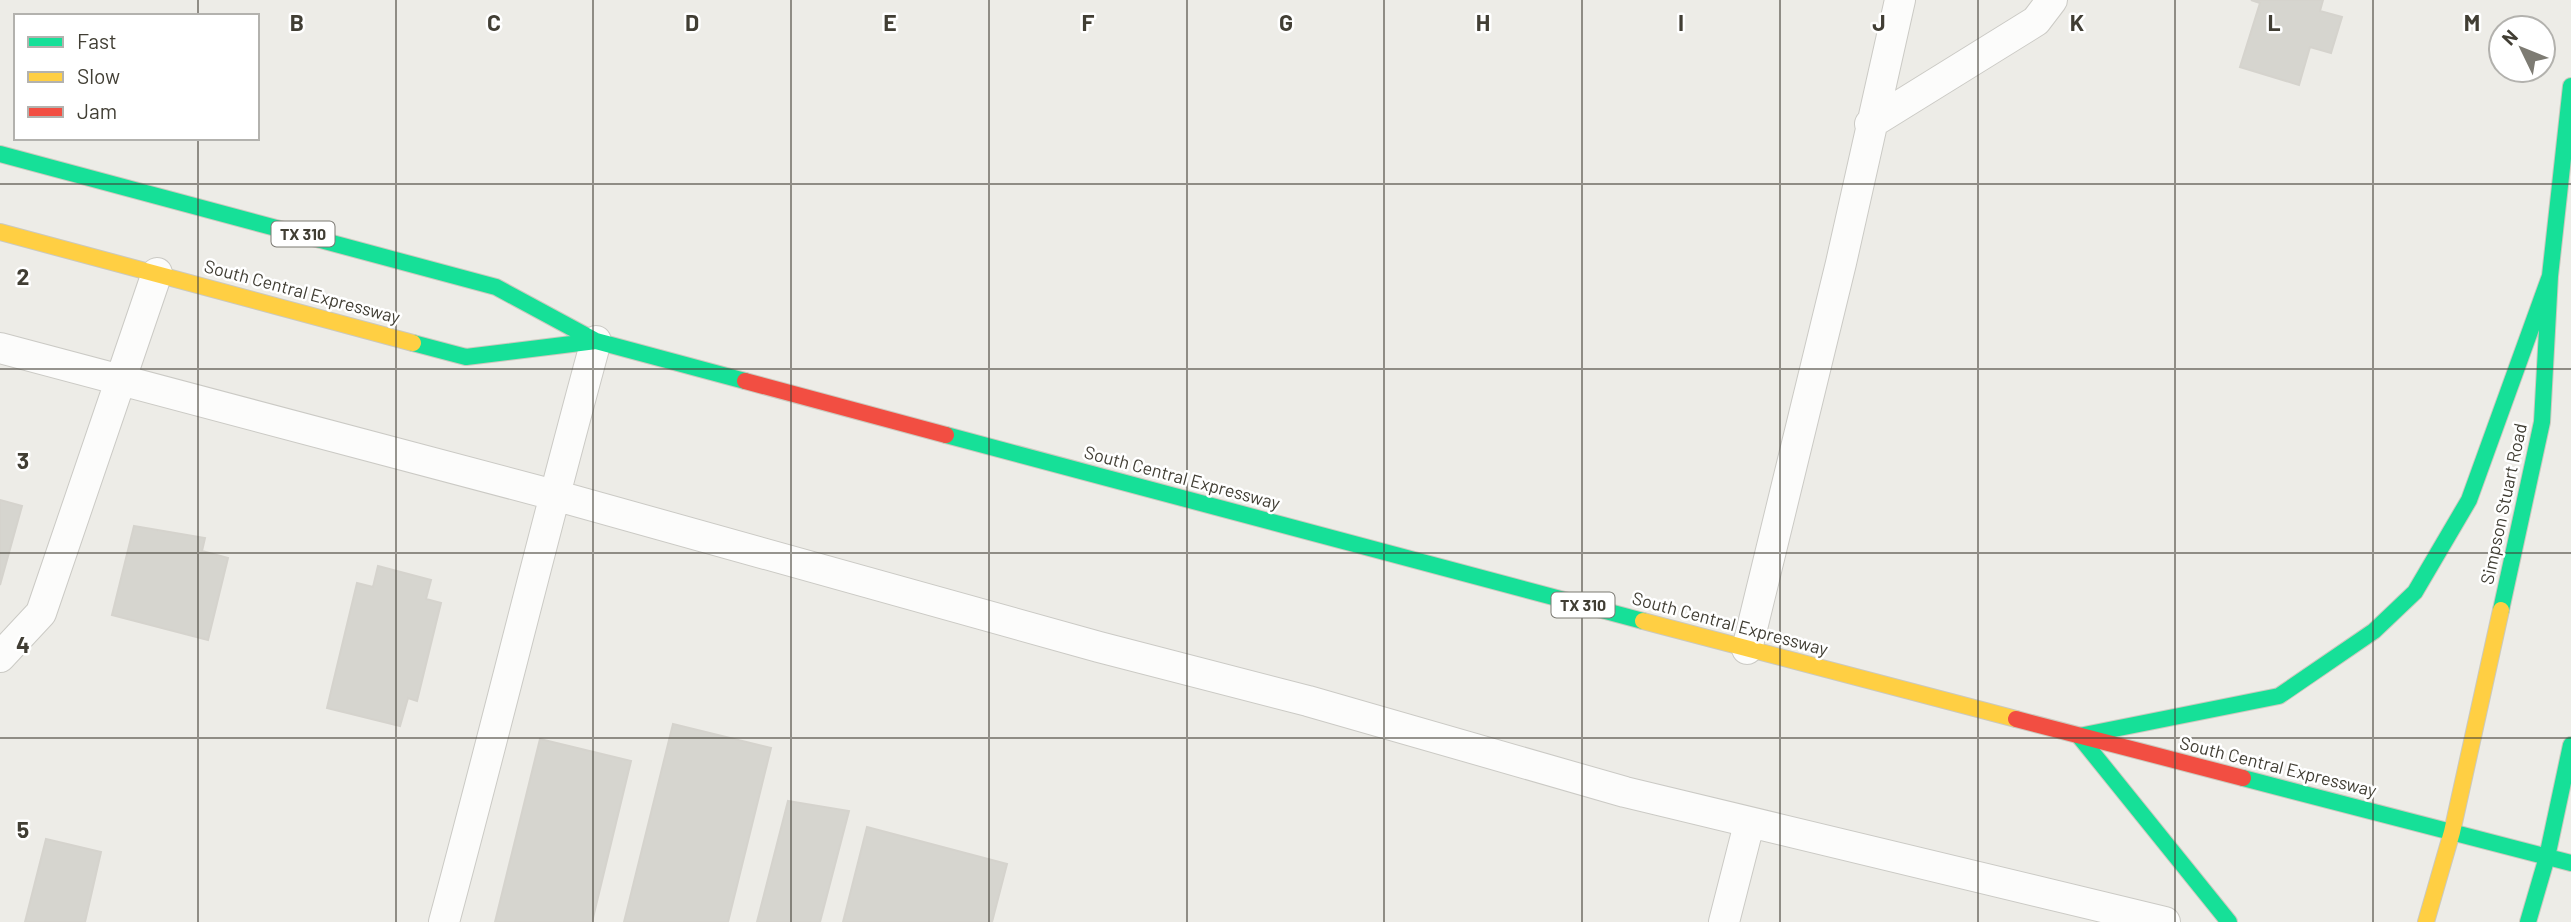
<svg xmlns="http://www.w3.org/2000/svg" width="2571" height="922" font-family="Barlow,sans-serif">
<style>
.building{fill:#d6d5cf;stroke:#d5d3cd;stroke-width:2}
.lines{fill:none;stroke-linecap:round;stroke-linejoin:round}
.lane-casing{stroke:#cbcac5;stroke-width:32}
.fast-casing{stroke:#cbc9be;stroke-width:18}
.slow-casing{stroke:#cbc9be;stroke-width:18}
.jam-casing{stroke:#cbc9be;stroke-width:18}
.lane{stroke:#fcfcfb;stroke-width:30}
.fast{stroke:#16e098;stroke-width:16}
.slow{stroke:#ffcf43;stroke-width:16}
.jam{stroke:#f24e42;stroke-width:16}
.grid{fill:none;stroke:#413e34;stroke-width:2;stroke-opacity:0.55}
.labels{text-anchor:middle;stroke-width:5;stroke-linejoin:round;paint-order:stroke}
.shield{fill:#fff;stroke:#7a7871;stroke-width:2}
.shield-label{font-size:16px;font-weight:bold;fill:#413e34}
.street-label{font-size:18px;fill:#413e34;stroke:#fff}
.grid-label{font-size:23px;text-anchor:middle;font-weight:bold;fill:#413e34;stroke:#fff;stroke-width:5;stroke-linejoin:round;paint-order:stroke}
</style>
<rect width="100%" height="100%" fill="#edece7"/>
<path class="building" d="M 2251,0 L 2323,0 L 2320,11 L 2342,17 L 2331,53 L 2310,47 L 2299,85 L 2240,67 L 2260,3 Z
M 0,500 L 22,506 L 0,585 Z
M 134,526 L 205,538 L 202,551 L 228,558 L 208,640 L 112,615 Z
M 378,566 L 431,580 L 426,599 L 441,603 L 417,701 L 408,698 L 400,726 L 327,708 L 357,583 L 373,587 Z
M 673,724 L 771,748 L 728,922 L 624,922 Z
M 540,739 L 631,761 L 592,922 L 495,922 Z
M 788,801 L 849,811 L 820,922 L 757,922 Z
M 867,827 L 1007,864 L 992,922 L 843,922 Z
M 46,839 L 101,852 L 85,922 L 25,922 Z"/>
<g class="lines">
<defs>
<path id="lane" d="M 1870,124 L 2036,21 L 2052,0
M 0,348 L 554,495 L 1099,647 L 1308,701 L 1625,792 L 2165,922
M 1747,649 L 1841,263 L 1900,0
M 0,657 L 41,613 L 157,273
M 444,922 C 496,729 543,534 596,341
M 1724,922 L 1749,824"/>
<path id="fast" d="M 0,154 L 496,287 L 596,341 L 745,381
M 413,343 L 466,357 L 596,341
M 946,435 L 1643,621
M 2501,610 L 2542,422 L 2550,276 L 2571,86
M 2243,778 L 2571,863
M 2229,922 L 2079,736 L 2279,696 L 2374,631 L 2415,592 L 2469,500 L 2550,276
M 2528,922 L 2547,857 L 2571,745"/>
<path id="slow" d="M 0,232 L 413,343
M 1643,621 L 2016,719
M 2426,922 L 2452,832 L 2501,610"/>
<path id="jam" d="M 745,381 L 946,435
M 2016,719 L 2243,778"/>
</defs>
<use href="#lane" class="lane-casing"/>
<use href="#fast" class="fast-casing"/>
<use href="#slow" class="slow-casing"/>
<use href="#jam" class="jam-casing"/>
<use href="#lane" class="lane"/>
<use href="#fast" class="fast"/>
<use href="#slow" class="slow"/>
<use href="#jam" class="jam"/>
</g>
<path class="grid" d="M 198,0 L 198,16M 396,0 L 396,922M 593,0 L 593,922M 791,0 L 791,922M 989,0 L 989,922M 1187,0 L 1187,922M 1384,0 L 1384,922M 1582,0 L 1582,922M 1780,0 L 1780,922M 1978,0 L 1978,922M 2175,0 L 2175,922M 2373,0 L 2373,922M 198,138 L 198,922M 0,184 L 2571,184M 0,369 L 2571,369M 0,553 L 2571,553M 0,738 L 2571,738"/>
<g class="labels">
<g class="shield">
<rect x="271.5" y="221.5" width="63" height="25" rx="5"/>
<rect x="1551.5" y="592.5" width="63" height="25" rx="5"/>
</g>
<g class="shield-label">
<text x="303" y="240">TX 310</text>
<text x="1583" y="611">TX 310</text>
</g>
<g class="street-label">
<text transform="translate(302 292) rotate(15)" y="6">South Central Expressway</text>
<text transform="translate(1182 478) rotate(15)" y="6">South Central Expressway</text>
<text transform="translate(2504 504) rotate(-78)" y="6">Simpson Stuart Road</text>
<text transform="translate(1730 624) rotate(15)" y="6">South Central Expressway</text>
<text transform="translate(2278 767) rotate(14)" y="6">South Central Expressway</text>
</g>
</g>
<g class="grid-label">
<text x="297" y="31">B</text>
<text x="494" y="31">C</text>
<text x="692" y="31">D</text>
<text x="890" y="31">E</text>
<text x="1088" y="31">F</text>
<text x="1286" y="31">G</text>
<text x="1483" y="31">H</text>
<text x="1681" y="31">I</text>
<text x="1879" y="31">J</text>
<text x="2077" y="31">K</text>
<text x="2274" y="31">L</text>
<text x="2472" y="31">M</text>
<text x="23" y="285">2</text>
<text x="23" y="469">3</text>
<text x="23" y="653">4</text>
<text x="23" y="838">5</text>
</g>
<rect x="14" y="14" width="245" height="126" fill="#ffffff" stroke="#b3b2ae" stroke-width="2"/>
<rect x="28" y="37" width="35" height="10" fill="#16e098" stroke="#b3b2ae" stroke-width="2"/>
<text x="77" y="49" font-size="21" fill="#413e34">Fast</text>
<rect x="28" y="72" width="35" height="10" fill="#ffcf43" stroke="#b3b2ae" stroke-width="2"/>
<text x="77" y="84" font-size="21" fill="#413e34">Slow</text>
<rect x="28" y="107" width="35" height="10" fill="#f24e42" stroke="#b3b2ae" stroke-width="2"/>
<text x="77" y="119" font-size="21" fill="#413e34">Jam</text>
<g transform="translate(2522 49) rotate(313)"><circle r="33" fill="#ffffff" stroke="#b3b2ae" stroke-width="2"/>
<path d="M0-5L12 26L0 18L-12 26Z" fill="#7d7b73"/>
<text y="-10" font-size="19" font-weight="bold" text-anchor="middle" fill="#413e34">N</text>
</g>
</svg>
